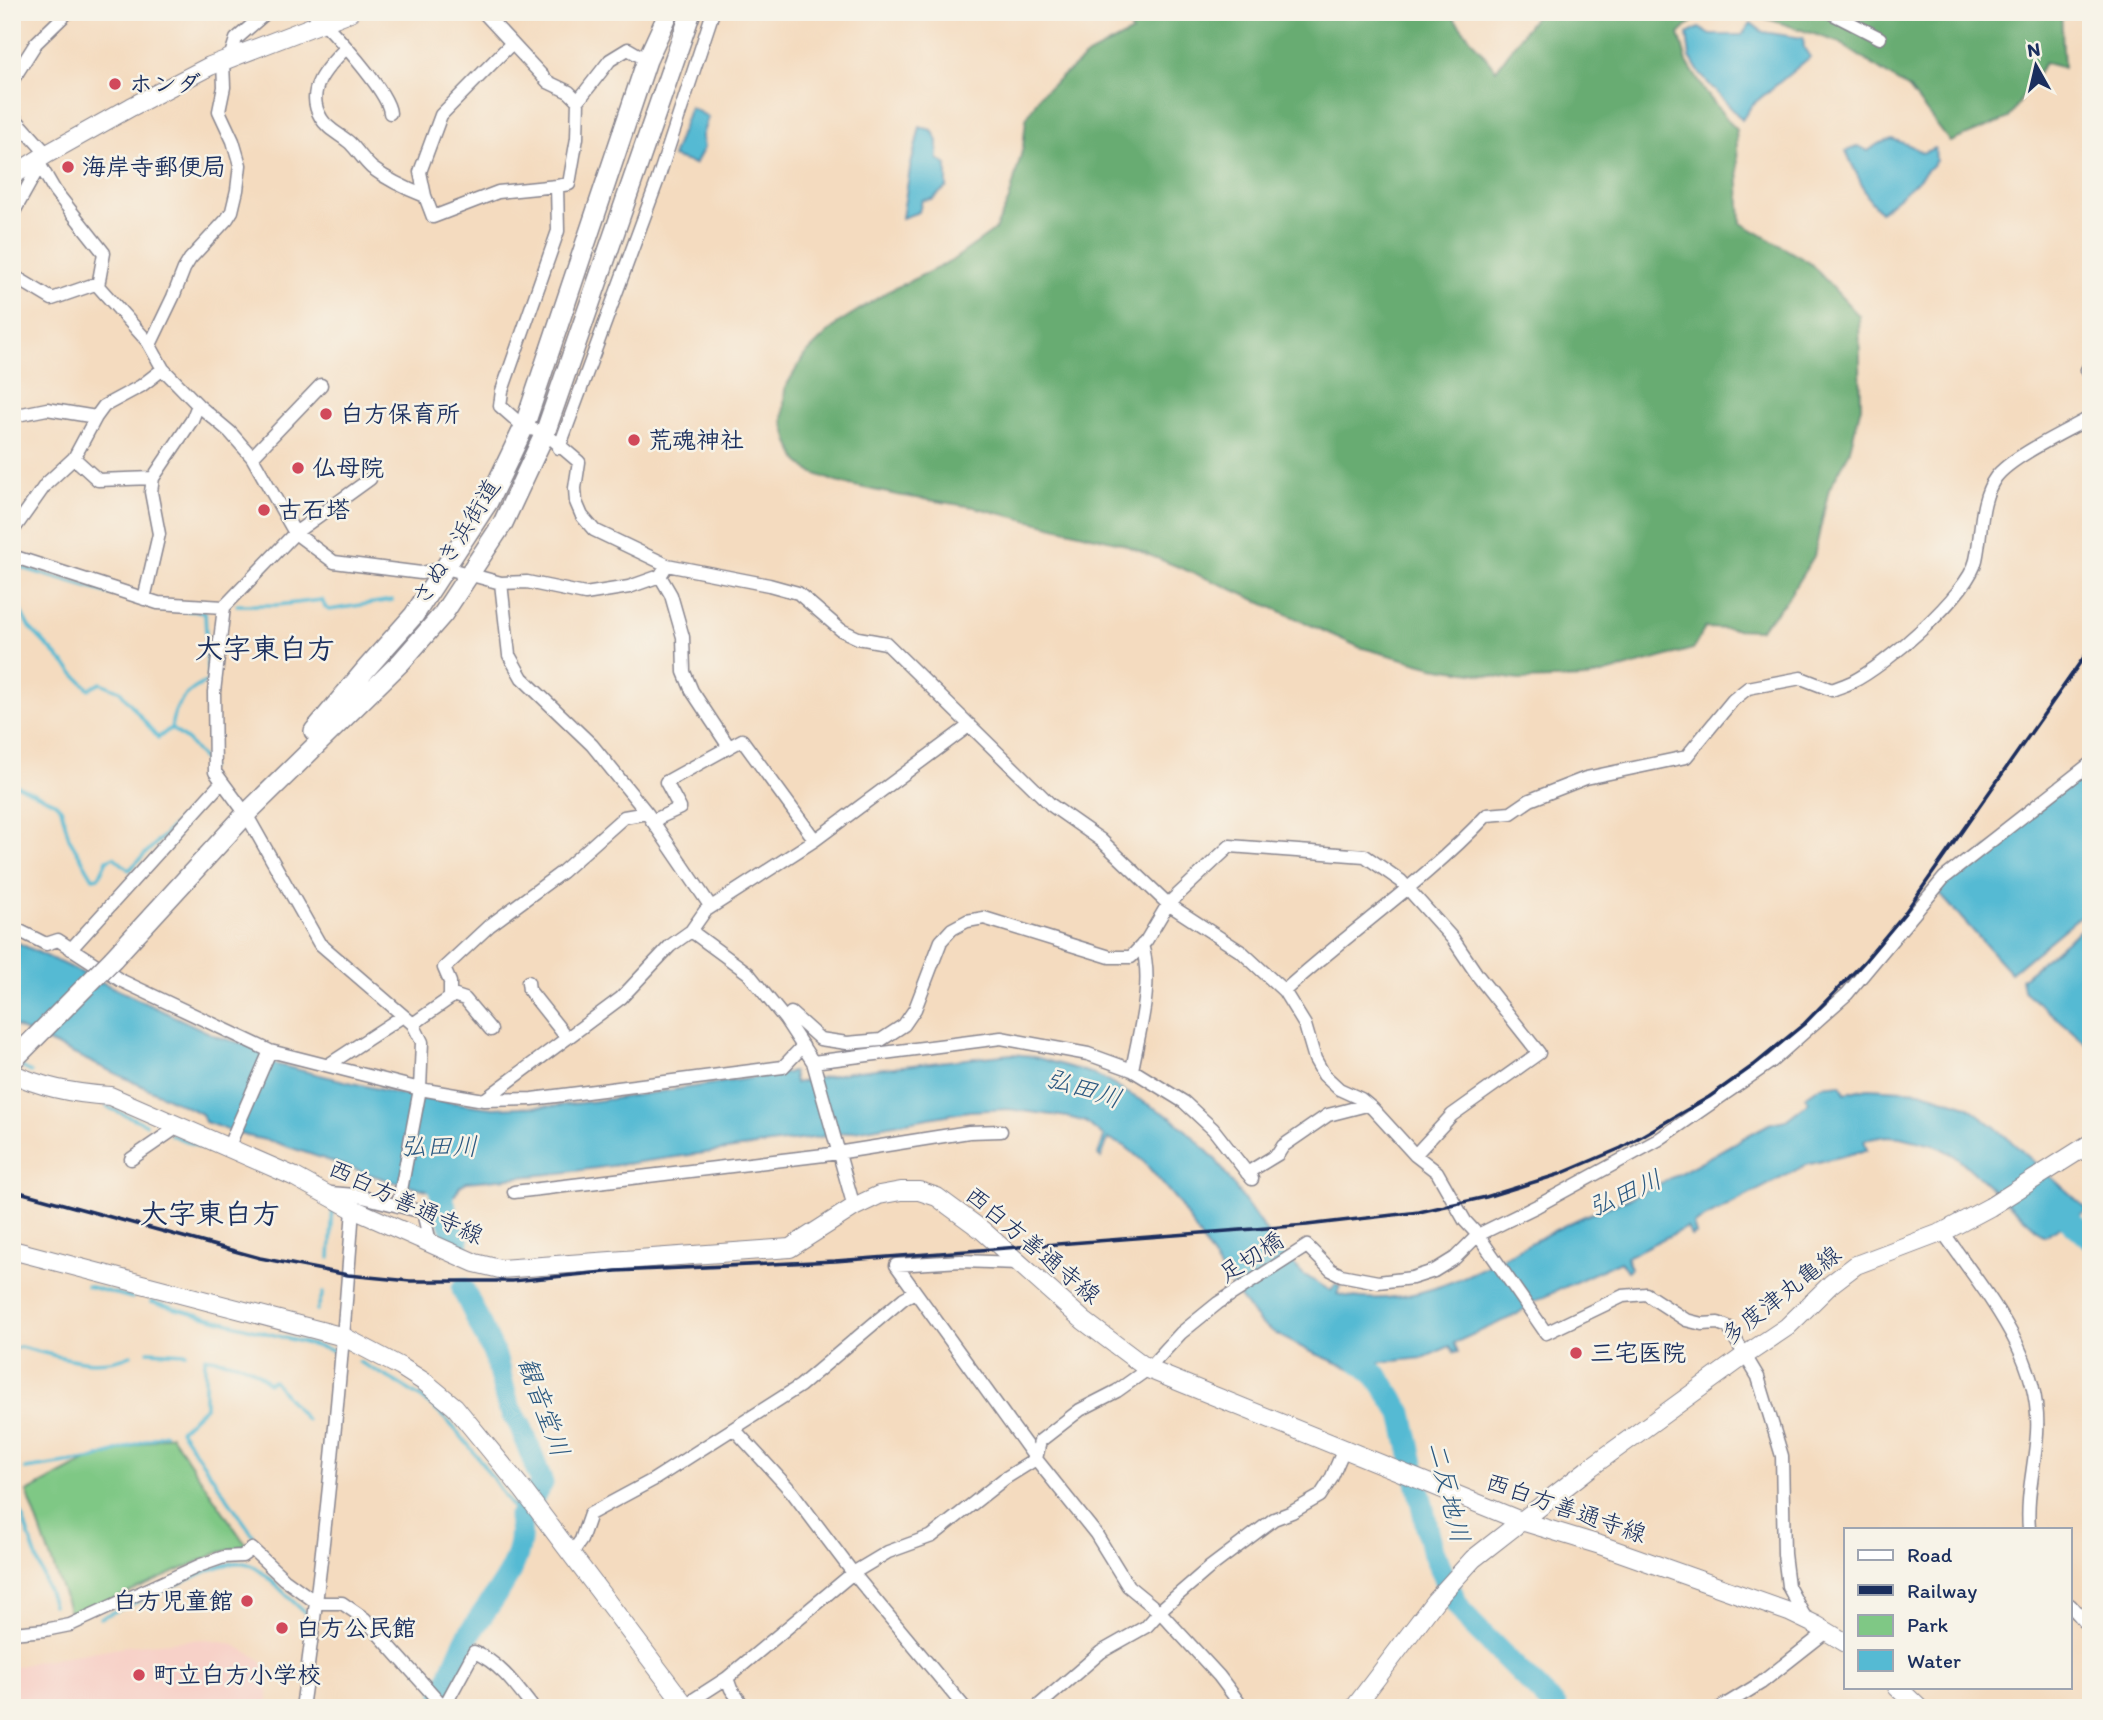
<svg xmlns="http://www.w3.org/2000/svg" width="2103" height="1720" font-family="Itim,'Klee One',sans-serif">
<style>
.built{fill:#f7d1c8}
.green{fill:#7fc885;stroke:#4d7c72;stroke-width:2}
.forest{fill:#67ac72;stroke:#416e68;stroke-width:2}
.water{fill:#55bad3;stroke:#387498;stroke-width:2}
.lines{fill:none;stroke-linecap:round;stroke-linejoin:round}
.stream{stroke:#55bad3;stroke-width:3.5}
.river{stroke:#55bad3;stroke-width:23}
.street-casing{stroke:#88858e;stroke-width:15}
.secondary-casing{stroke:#88858e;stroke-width:20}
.primary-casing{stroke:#88858e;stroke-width:22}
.street{stroke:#fff;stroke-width:12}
.secondary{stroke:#fff;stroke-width:18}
.primary{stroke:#fff;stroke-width:19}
.rail{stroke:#1b2f5e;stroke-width:3.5}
.primary-bridge-casing{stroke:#88858e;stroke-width:22;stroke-linecap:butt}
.primary-bridge{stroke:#fff;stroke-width:19}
.poi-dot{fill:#d1495b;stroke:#f7f3e8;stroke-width:2.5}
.labels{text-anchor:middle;stroke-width:5;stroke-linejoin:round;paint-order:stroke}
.poi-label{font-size:24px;font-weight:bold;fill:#1b2f5e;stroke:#f7f3e8;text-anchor:start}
.street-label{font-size:24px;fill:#1b2f5e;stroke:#f7f3e8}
.water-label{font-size:26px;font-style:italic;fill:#2c5981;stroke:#f7f3e8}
.quarter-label{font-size:28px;font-weight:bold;fill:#1b2f5e;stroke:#f7f3e8}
</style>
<rect width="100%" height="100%" fill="#f7f3e8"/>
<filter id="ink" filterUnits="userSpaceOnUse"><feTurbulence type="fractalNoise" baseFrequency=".0143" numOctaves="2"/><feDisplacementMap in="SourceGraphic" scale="14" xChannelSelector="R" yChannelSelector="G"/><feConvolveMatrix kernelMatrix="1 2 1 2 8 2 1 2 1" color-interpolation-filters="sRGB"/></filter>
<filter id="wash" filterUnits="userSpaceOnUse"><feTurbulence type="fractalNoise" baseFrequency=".00686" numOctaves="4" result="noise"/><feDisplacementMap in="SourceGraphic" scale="28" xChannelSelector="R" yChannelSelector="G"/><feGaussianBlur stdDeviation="1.57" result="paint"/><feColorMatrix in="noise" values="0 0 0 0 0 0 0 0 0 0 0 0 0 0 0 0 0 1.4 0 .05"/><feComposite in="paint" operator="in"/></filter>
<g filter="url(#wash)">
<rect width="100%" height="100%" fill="#f4dbbf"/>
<path class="built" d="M 202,1639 L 233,1644 L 258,1658 L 265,1667 L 268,1682 L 268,1708 L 12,1708 L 12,1668 L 37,1661 L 126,1646 Z"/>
<path class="green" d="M 171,1435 L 246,1545 L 218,1553 L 72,1618 L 27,1492 L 90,1459 Z"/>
<path class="forest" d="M 1124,12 L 1449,12 L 1496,70 L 1538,12 L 2061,12 L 2064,68 L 2045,63 L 2009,118 L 1950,142 L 1909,89 L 1838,42 L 1753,14 L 1698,16 L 1679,34 L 1687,62 L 1706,93 L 1736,130 L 1741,223 L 1810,263 L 1859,316 L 1861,406 L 1849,453 L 1829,489 L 1814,556 L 1784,604 L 1759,630 L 1705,628 L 1693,649 L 1588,678 L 1519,680 L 1433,667 L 1359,647 L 1225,586 L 1120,543 L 974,507 L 897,495 L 836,482 L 811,472 L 798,461 L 789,442 L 783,421 L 785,388 L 804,356 L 838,323 L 889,291 L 950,262 L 995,230 L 1009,200 L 1023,147 L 1026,119 L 1040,95 L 1088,55 L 1132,32 Z"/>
<path class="water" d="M 1751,23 L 1763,32 L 1803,38 L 1804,48 L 1810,57 L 1752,105 L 1742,120 L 1700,74 L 1690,57 L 1687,34 L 1699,28 L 1711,35 L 1742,35 Z
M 690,107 L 708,117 L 702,136 L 704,148 L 695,164 L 672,157 Z
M 920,127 L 932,130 L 938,141 L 938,159 L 947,165 L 947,187 L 932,199 L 922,200 L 919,212 L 902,218 L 910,169 Z
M 1892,139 L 1911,146 L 1922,153 L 1935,148 L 1936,161 L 1913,185 L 1880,212 L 1868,198 L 1846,151 L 1859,146 L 1868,151 L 1878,144 Z
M 2091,766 L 2091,907 L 2011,973 L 1939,893 L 1944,884 Z
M 2091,921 L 2091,1047 L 2023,990 L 2021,979 Z
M 12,940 L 218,1037 L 266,1050 L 274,1064 L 407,1096 L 492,1108 L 556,1106 L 612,1099 L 793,1072 L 795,1083 L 849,1072 L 1012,1054 L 1031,1056 L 1094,1074 L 1172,1118 L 1189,1133 L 1216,1160 L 1276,1246 L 1303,1274 L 1331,1291 L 1335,1285 L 1340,1286 L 1337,1294 C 1423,1316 1502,1254 1576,1220 C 1590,1213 1606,1209 1620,1202 C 1673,1180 1721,1149 1771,1123 L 1786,1120 L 1809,1102 L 1805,1097 L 1821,1086 L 1841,1084 L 1845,1093 L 1868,1088 L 1920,1091 L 1967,1106 L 1995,1127 L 2088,1210 L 2044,1236 L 1957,1157 L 1937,1146 L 1901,1137 L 1886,1136 L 1864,1140 L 1867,1150 L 1806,1165 L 1693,1224 L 1696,1234 L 1691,1236 L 1687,1227 L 1626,1257 L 1631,1268 L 1627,1271 L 1620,1261 L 1533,1302 L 1516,1315 L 1454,1343 L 1458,1352 L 1454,1353 L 1450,1346 L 1423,1358 L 1383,1362 L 1354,1370 L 1307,1350 L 1278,1335 L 1260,1323 L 1228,1282 L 1178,1202 L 1145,1163 L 1125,1146 L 1108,1139 L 1101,1158 L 1098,1155 L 1104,1137 L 1086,1122 L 1068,1117 L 1008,1109 L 969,1111 L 820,1137 L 560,1173 L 467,1182 L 460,1186 L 455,1195 C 433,1195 415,1184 393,1182 L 274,1142 L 239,1134 L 205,1122 L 202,1114 L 12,1025 Z"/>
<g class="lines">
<path class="stream" d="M 12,565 L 111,594
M 12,584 L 17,585 L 17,604 L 29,627 L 89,689 L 101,683 L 120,691 L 158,738 L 171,728 L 188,741 L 210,768
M 237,605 L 277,605 L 322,600 L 325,607 L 329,610 L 392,600
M 155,608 L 205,612 L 208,681 C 186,691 174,704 171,728
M 12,783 L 54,802 L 61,808 L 69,838 L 93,878 L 99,877 L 107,860 L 114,857 L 129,870 L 189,810
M 12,910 L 14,911
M 16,1064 L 31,1072
M 107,1107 L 146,1124
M 171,1135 L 250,1167
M 330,1258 L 333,1204
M 87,1286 L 132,1298
M 151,1302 L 334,1351
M 317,1310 L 323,1293
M 12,1349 L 20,1347 C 57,1355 94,1371 131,1355
M 148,1351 L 186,1353
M 359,1362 C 381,1373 403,1385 424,1400 C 463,1430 492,1477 519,1518
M 25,1469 L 94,1459 L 165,1434
M 12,1487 L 53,1605
M 253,1535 L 180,1430 L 205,1407 L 205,1357 C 229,1361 252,1363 268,1383 L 273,1380 L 306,1420
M 100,1618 L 212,1569 C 221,1566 233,1561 244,1563 C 261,1565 291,1602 307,1614"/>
<path class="river" d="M 433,1166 L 450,1225 L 458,1242
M 2049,1201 L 2091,1239
M 1344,1348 L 1377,1376 L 1402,1413 L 1432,1550 L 1457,1604 L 1471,1623 L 1556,1708
M 443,1693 C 451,1675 458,1655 467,1638 C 488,1602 529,1563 519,1518 L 542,1483 L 521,1427 L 508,1405 L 495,1356 L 463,1289"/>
</g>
</g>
<g filter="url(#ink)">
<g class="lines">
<defs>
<path id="street" d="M 313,12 C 330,28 389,92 390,113
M 483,12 L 548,82 L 569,92 L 578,101
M 1829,12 L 1880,38
M 346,48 C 327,67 304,90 321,118 C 327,129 341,135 350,143 C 358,151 364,161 372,168 C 388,180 407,189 425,196 L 433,217 L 498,192 L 557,186
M 647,60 L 628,49 L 610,60 L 578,101 L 577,138 L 569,184 L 557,186 L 558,231 L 502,391 L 500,406 L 524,427 L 545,433 L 579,462 L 575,488 L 576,502 L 582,516 L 594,530 L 667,565 L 769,585 L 798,593 L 841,630 L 858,638 L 886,643 L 1051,805 L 1101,840 L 1168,904 L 1243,953 L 1284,991 L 1305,1025 L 1315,1059 L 1324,1075 L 1339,1089 L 1361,1099 L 1373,1109 L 1415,1155 L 1437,1172 L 1465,1221 L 1478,1235 L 1546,1333 L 1623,1296 L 1646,1294 L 1686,1320 L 1702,1324 L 1718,1323 L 1728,1327 L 1758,1377 L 1782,1456 L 1784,1554 L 1788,1586 L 1807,1621
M 229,61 L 236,39 L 267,12
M 12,81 L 36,43 L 68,12
M 12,115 L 47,154
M 37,160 L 55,191 L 104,253 L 98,286 L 148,342 L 163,369 L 198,405 L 230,432 L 252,457 L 295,533 L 334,562 L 421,573 L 446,568 L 501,583 L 527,582 L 585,594 L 629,587 L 660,576 L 667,565
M 425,196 L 420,172 L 441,115 L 512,43
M 12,215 L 36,172 L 37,160
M 12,275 L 52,299 L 98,283
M 150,345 L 173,297 L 184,269 L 190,259 L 227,219 L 232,211 L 237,190 L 240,165 L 233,141 L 219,111 L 224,87 L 223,62
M 2091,363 L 2087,370 L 2091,377
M 12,416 L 47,409 L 96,417 L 104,406 L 141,386 L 163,369
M 559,448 L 657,182 L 713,12
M 252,457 L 321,385
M 74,458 L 98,480 L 153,478
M 370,479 L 295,533 L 224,607 L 214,692 L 215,772 L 246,814 L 319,943 L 413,1024 L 422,1042 L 420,1089 L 398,1206
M 12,532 L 46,484 L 74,458 L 96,417
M 12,556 L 158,603 L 224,607
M 660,576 L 671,595 L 683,637 L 684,672 L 692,691 L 729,747
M 144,599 L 159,534 L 151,492 L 153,478 L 192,420 L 198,405
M 652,821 L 680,808 L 666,782 L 742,740 L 815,840
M 705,911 L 815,840 L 970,725
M 12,927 L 46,944 L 58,940 L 120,980 L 270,1051 L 420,1089 L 484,1100 L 621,998 L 670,946 L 691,931 L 705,911 L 711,907 L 647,813 L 592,745 L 522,678 L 509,655 L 501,583
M 691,931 L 748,973 L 785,1019 L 813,1062 L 854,1207
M 71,949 L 222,782
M 528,982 L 529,990 L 567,1038
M 1284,991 C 1350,931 1425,881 1487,815 L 1511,813 L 1530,800 L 1586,778 L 1686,757 L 1733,700 L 1748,688 L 1801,678 L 1832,690 C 1839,687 1846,685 1852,682 C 1885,666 1968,595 1976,560 C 1982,534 1979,500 1996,477 C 2012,456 2067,431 2091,417
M 450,994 L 465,999 L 491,1030
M 785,1019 L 791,1013 L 820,1039 L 847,1043 L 881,1040 L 904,1025 L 915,1009 L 941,941 L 952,929 L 967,921 L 984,918 L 1110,957 L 1131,957 L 1146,941 L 1168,904 L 1230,846 L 1365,856 L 1401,881 L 1453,939 L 1478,976 L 1539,1053 L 1452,1115 L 1415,1155
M 413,1024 L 450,998 L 450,982 L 444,968 L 489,926 L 562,872 L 624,817 L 647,813
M 813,1062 L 1001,1038 L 1088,1054 L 1132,1070 L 1184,1102 L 1213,1129 L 1252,1179
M 328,1065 L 403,1016
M 1132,1070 C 1139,1031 1154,984 1142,945
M 484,1100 L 532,1099 L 783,1067 L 803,1046
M 228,1148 L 270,1051
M 131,1159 L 179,1126
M 1247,1173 L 1278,1154 L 1283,1146 L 1328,1115 L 1367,1105
M 514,1192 L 824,1155 L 969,1132 L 1001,1131
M 330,1193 L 355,1195 L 423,1212 L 430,1242
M 1943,1232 C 1984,1292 2042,1356 2037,1433 C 2035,1466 2026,1496 2029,1529
M 1018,1263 L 961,1261 L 896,1265 L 1036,1459 L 1096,1534 L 1128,1586 L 1161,1613 L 1219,1676 L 1243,1708
M 735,1430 L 792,1492 L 853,1573 L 965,1708
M 572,1553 L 581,1540 L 590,1514 L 653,1480 L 800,1386 L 904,1298 L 915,1292
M 2070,1605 L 2091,1629
M 12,1633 L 45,1630 L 70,1625 L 201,1565 L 224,1557 L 242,1556 L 252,1549 L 284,1579 L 317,1603 L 342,1603 L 365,1619 L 444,1707 L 474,1652 C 500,1663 516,1686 533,1708
M 727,1678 L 731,1689 L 745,1708
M 685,1705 L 727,1678 L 853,1573 L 888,1552 L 932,1536 L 1004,1479 L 1036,1459 L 1040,1441 L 1080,1410 L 1117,1391 L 1148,1369 L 1181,1333 L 1218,1303 L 1307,1246 L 1331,1270 L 1341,1275 L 1378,1282 L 1412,1278 L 1434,1271 L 1455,1258 L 1478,1235 L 1537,1206 L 1658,1140 L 1772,1061 L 1847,994 L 1944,878 L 2091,763
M 302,1708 C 326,1542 341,1376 353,1209
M 1036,1708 L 1101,1652 L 1147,1626 L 1165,1606 L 1209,1568 L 1274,1519 L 1292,1512 L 1320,1496 L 1331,1479 L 1344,1449
M 1720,1708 L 1761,1683 L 1827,1631"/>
<path id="secondary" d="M 12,176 L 47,154 L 131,107 L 210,66 L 350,12
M 12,1073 C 42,1088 77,1094 110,1096 L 293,1176 L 353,1209 L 475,1263 L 500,1269 L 790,1248 L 854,1207 L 879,1195 L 901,1191 L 919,1191 L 937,1197 L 982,1230 L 1084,1321 L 1148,1369 L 1521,1521 L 1600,1545 L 1789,1612 L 1816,1625 L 1846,1643
M 12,1250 L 344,1337 L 401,1367 L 426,1383 L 455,1407 L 523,1490 L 685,1705 L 681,1708
M 1897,1687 L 1919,1708
M 1354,1708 L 1435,1601 L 1473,1559 L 1591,1467 L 1744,1356 L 1787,1327 L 1831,1284 L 1856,1265 L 1943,1232 L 1990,1207 L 2091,1143"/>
<path id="primary" d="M 314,731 L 366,669 L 414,615 L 488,502 L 524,427 L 647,60 L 669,12
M 113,959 L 246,814 L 401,662 L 443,614 L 503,523 L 545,433 L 691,12"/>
</defs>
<use href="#street" class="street-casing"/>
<use href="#secondary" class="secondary-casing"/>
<use href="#primary" class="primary-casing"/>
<use href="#street" class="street"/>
<use href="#secondary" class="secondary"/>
<use href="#primary" class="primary"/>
<path class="rail" d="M 12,1190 L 260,1258 L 348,1275 L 410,1281 L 512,1281 L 616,1271 L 835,1261 L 1307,1225 L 1419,1212 L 1486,1197 L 1560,1174 L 1621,1148 L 1709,1097 L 1754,1065 L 1804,1024 L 1864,962 L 1904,914 L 2091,647"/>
<defs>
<path id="primary-bridge" d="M 12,1061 L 113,959"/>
</defs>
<use href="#primary-bridge" class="primary-bridge-casing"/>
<use href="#primary-bridge" class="primary-bridge"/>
</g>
</g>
<g class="poi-dot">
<circle cx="115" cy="84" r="7"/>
<circle cx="68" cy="167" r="7"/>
<circle cx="326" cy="414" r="7"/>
<circle cx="634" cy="440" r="7"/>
<circle cx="298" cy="468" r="7"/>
<circle cx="264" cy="510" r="7"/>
<circle cx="1576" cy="1353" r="7"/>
<circle cx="247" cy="1601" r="7"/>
<circle cx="282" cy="1628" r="7"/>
<circle cx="139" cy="1675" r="7"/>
</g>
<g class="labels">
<g class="poi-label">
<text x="129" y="92">ホンダ</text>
<text x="82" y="175">海岸寺郵便局</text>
<text x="340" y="422">白方保育所</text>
<text x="648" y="448">荒魂神社</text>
<text x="312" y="476">仏母院</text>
<text x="278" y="518">古石塔</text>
<text x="1590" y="1361">三宅医院</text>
<text x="233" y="1609" text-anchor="end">白方児童館</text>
<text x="296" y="1636">白方公民館</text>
<text x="153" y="1683">町立白方小学校</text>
</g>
<g class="street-label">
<text transform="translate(456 542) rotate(-58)" y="8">さぬき浜街道</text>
<text transform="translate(406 1202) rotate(25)" y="8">西白方善通寺線</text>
<text transform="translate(1033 1245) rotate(40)" y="8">西白方善通寺線</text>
<text transform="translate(1251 1257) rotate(-33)" y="8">足切橋</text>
<text transform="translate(1781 1295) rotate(-38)" y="8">多度津丸亀線</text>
<text transform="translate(1566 1508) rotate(19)" y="8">西白方善通寺線</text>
</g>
<g class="water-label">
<text transform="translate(1084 1088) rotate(17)" y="9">弘田川</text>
<text x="439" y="1155">弘田川</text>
<text transform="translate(1625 1193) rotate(-24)" y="9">弘田川</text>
<text transform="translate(544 1407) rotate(70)" y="9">観音堂川</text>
<text transform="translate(1449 1492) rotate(76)" y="9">二反地川</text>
</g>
<g class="quarter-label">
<text x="265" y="658">大字東白方</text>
<text x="210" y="1223">大字東白方</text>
</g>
</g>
<rect width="2103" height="1720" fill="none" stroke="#f7f3e8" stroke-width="42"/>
<rect x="1844" y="1528" width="228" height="161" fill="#f7f3e8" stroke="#9fa5b1" stroke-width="2"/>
<rect x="1858" y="1550" width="35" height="10" fill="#ffffff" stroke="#9fa5b1" stroke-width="2"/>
<text x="1907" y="1562" font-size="21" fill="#1b2f5e">Road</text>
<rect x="1858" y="1585" width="35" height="10" fill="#1b2f5e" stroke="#9fa5b1" stroke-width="2"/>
<text x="1907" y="1598" font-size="21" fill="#1b2f5e">Railway</text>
<rect x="1858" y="1615" width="35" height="21" fill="#7fc885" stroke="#9fa5b1" stroke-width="2"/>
<text x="1907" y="1632" font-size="21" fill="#1b2f5e">Park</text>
<rect x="1858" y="1650" width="35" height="21" fill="#55bad3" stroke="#9fa5b1" stroke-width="2"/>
<text x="1907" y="1668" font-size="21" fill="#1b2f5e">Water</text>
<g transform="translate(2036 66) rotate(352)" stroke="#f7f3e8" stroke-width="5" paint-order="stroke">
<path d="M0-5L12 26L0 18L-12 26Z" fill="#1b2f5e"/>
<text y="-10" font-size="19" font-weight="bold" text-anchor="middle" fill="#1b2f5e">N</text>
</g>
</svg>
